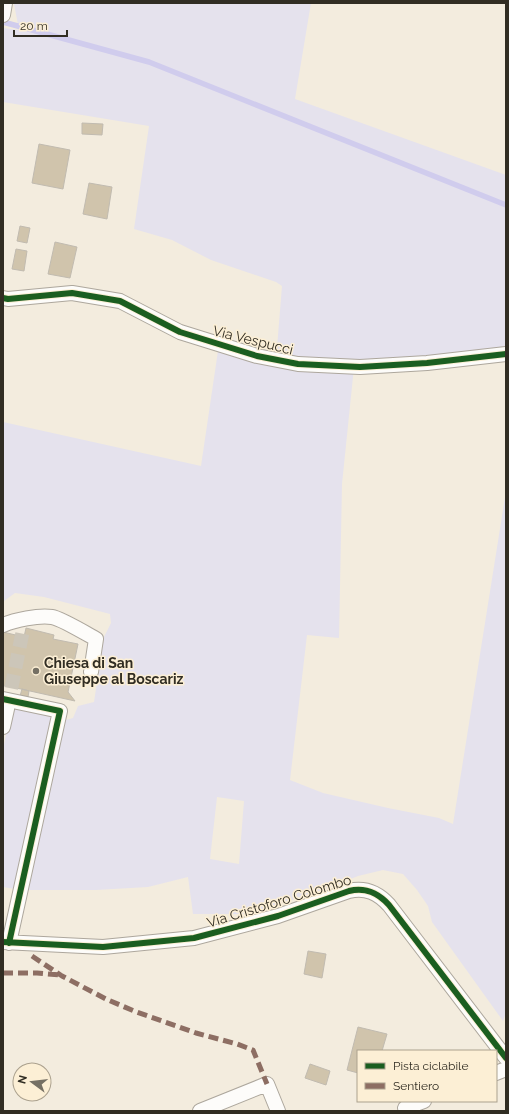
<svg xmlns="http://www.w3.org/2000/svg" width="509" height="1114" font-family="Raleway,sans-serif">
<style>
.green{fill:#e5e2ed;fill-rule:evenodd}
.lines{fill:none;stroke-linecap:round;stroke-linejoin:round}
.stream{stroke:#d0cced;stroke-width:5.5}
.building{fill:#d0c4ac;stroke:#c1bbb0}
.minor-tunnel{stroke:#ccc6b9;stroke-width:14;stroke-dasharray:14 7;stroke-linecap:butt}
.minor-casing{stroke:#ada79d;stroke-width:16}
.minor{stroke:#fdfcfa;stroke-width:14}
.quiet{stroke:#8d6e63;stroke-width:5;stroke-dasharray:10 5;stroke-linecap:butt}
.cycleway-casing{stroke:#fcefd5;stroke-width:8}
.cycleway{stroke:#1b5e20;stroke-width:6}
.poi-dot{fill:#757064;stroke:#fcefd5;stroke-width:1.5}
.labels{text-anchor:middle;stroke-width:3;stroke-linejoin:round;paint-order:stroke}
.street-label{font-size:14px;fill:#312d23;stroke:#fcefd5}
.poi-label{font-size:14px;font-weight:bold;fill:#312d23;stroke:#fcefd5;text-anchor:start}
</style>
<rect width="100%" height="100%" fill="#f3ecde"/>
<path class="green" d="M 16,3 L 311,3 L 295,99 L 506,175 L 506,354 L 354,367 L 342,484 L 339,638 L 307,635 L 290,780 L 323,793 L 388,808 L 439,818 L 453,824 L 506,491 L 506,1013 L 503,1021 L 432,922 L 428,906 L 417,890 L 403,874 L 383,870 L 358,876 L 328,888 L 249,914 L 193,914 L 188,877 L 148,887 L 96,890 L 21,890 L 3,887 L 3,749 L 12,706 L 59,719 L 62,721 L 73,718 L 78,706 L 94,702 L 104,637 L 111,623 L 110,614 L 44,597 L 15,593 L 4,601 L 3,604 L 3,422 L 201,466 L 219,344 L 276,360 L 282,286 L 276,282 L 211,260 L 172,240 L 134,229 L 149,126 L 3,102 L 3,28 L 19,30 L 14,4 ZM 217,797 L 244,801 L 239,864 L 210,859 Z"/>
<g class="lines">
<path class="stream" d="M 3,22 L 149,62 L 506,205"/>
</g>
<path class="building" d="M 82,123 L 103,124 L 102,135 L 82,134 Z
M 39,144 L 70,150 L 63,189 L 32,183 Z
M 89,183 L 112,187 L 107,219 L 83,214 Z
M 20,226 L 30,228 L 27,243 L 17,241 Z
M 55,242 L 77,247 L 70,278 L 48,274 Z
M 16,249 L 27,251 L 24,271 L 12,269 Z
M 26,628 L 54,635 L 53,639 L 78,644 L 68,692 L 75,701 L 3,685 L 3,632 L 24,637 Z
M 22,689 L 29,691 L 28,697 L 20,696 Z
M 308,951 L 326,954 L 322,978 L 304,974 Z
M 358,1027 L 387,1034 L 382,1051 L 358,1051 L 358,1073 L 347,1070 Z
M 310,1064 L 330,1071 L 326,1085 L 305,1078 Z"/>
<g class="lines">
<path class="minor-tunnel" d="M 7,709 L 23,630"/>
<defs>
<path id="minor" d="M 3,15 L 5,3
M 3,298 L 8,299 L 72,293 L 120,301 L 180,332 L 257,356 L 298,364 L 360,367 L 427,363 L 506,354
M 3,625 C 15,620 38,615 52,617 C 60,618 87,634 96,639 L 91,672
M 3,699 L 60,711 L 9,943
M 3,727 L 7,709
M 3,942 L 103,947 L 194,938 L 278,916 L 349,891 C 366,887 378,893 389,905 L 506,1058
M 496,1073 L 506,1069
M 200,1111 L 267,1084 L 278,1111
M 407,1111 L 405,1108 L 424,1101"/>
</defs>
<use href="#minor" class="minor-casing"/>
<use href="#minor" class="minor"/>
<path class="quiet" d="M 32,956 L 62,976 L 106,999 L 134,1011 L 196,1033 L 237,1044 L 253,1050 L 267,1084
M 3,973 L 37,973 L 60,975"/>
<defs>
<path id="cycleway" d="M 3,298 L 8,299 L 72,293 L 120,301 L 180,332 L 257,356 L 298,364 L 360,367 L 427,363 L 506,354
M 3,699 L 60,711 L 9,943
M 3,942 L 103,947 L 194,938 L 278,916 L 349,891 C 366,887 378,893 389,905 L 506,1058"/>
</defs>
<use href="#cycleway" class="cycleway-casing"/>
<use href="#cycleway" class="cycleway"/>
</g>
<circle class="poi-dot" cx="36" cy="671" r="4"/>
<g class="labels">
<g class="street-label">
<text transform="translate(253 340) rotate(14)" y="5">Via Vespucci</text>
<text transform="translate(279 901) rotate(-17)" y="5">Via Cristoforo Colombo</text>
</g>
<g class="poi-label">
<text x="44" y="668">Chiesa di San<tspan x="44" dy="16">Giuseppe al Boscariz</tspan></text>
</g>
</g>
<rect width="509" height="1114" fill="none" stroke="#312d23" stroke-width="8"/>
<rect x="357" y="1050" width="140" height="52" fill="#fcefd5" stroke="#aba18e"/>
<rect x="365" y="1063" width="20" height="6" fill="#1b5e20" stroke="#aba18e"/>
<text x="393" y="1070" font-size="12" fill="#312d23">Pista ciclabile</text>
<rect x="365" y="1083" width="20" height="6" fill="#8d6e63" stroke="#aba18e"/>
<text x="393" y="1090" font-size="12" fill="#312d23">Sentiero</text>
<g transform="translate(32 1082) rotate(285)"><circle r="19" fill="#fcefd5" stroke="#aba18e"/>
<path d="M0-3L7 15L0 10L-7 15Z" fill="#757064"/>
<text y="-6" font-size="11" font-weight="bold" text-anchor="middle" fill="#312d23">N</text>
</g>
<path d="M14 30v6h53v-6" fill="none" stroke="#312d23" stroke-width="2"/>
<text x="20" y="30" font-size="12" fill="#312d23" stroke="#fcefd5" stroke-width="3" paint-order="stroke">20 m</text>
</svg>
